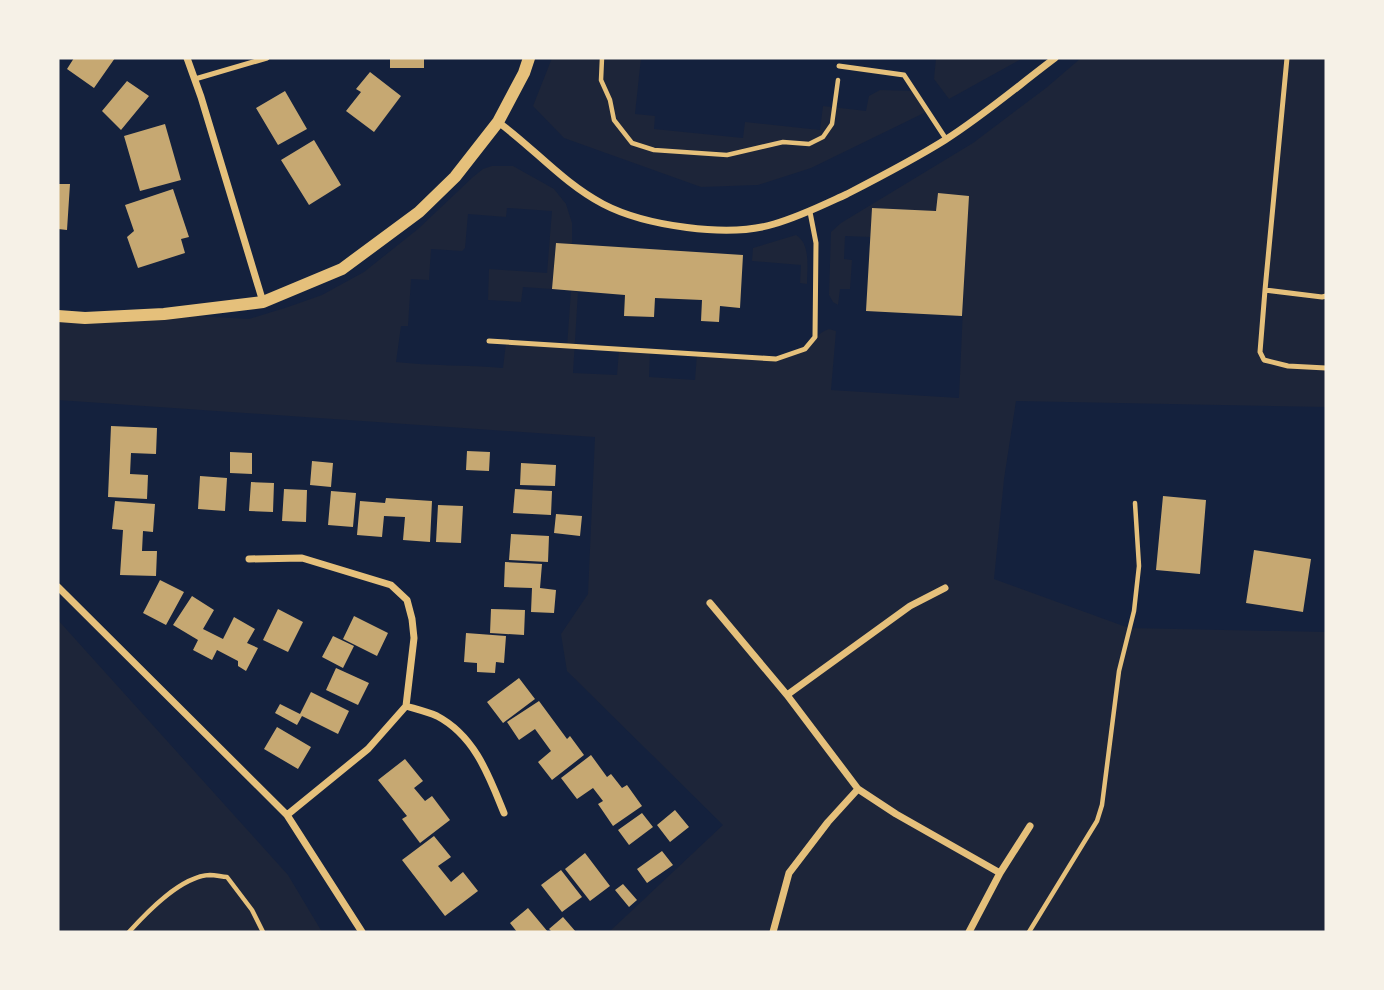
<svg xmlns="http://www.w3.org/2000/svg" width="1384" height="990" font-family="Cabin,sans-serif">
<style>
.green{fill:#1d2539}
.building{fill:#c6a872}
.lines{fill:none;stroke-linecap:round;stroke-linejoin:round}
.path{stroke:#e5c07b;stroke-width:4.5}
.service{stroke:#e5c07b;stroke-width:5}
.minor{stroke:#e5c07b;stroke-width:7}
.tertiary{stroke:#e5c07b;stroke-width:12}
</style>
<rect width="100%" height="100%" fill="#14213d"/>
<path class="green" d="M 552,58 L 641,58 L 635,114 L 655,116 L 654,129 L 743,138 L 745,122 L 820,130 L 823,106 L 866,111 L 869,96 L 880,90 L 915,91 L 928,111 L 811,168 L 758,185 L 701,187 L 564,138 L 533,106 Z
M 936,58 L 1023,58 L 949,99 L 934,79 Z
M 1081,58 L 1326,58 L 1326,407 L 1016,401 L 1004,479 L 994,579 L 1129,628 L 1326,632 L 1326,932 L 609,932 L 723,825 L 567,671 L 561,634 L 588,594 L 595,437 L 58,400 L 58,316 L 164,314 L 249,319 L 288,307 L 322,295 L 364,272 L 418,229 L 473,177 L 483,169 L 492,166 L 513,166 L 554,189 L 566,204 L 572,223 L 572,244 L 556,243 L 552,289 L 523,287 L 521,302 L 488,300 L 489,269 L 547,273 L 552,211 L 507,208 L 506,217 L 468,214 L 465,248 L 462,251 L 431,249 L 429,280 L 411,279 L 408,326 L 401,326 L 396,362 C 432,366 467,365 503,368 L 506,343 L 567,347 L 571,291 L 578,292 L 573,373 L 617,375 L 619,350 L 650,352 L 649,377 L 695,380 L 697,354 C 726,356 779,366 805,350 C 814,343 816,333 829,329 L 836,331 L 831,390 L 959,398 L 968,196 L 938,193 L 936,211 L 872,208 L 870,237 L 845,236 L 844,259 L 852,260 L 850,289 L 840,289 L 838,305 L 833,302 L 829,295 L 831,232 L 841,223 L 973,143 L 1046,88 Z
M 796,235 C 811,244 807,268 807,284 L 800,283 L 801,265 L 752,261 L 753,248 Z
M 58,620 L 288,875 L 322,932 L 58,932 Z"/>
<path class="building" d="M 74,58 L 115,58 L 94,88 L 67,69 Z
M 390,58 L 424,58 L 424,68 L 390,68 Z
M 370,72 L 401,96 L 374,132 L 346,111 L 361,92 L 356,89 Z
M 127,81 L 149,96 L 121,130 L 102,111 Z
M 285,91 L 307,129 L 278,145 L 256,108 Z
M 165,124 L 181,180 L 140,191 L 124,136 Z
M 314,140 L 341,185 L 309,205 L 281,160 Z
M 58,184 L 70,184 L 67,230 L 58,229 Z
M 173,189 L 189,237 L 181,239 L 185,253 L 138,268 L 127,237 L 134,231 L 125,205 Z
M 938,193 L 969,196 L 962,316 L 866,311 L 872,208 L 936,211 Z
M 556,243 L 743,255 L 740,308 L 720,306 L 719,322 L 701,321 L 702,300 L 655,298 L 654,317 L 624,316 L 625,295 L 552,289 Z
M 111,426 L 157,428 L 156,454 L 131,453 L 130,474 L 148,475 L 147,499 L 108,497 Z
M 467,451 L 490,452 L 489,471 L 466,470 Z
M 230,452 L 252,453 L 252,474 L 230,473 Z
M 312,461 L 333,463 L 331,487 L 310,485 Z
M 521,463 L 556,465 L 555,486 L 520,485 Z
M 200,476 L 227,478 L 225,511 L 198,509 Z
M 251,482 L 274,483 L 273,512 L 249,511 Z
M 284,489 L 307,490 L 306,522 L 282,521 Z
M 515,489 L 552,491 L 551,515 L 513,513 Z
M 331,491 L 356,493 L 353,527 L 328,525 Z
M 1163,496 L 1206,500 L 1200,574 L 1156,570 Z
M 386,498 L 432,501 L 430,542 L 403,540 L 405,517 L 384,516 L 382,537 L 357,535 L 360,501 L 385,503 Z
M 115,501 L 155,504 L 153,532 L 143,531 L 142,551 L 157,551 L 156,576 L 120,575 L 123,530 L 112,529 Z
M 438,505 L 463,506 L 461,543 L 436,542 Z
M 556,514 L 582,516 L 580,536 L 554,533 Z
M 511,534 L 549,536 L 548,562 L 509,560 Z
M 1254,550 L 1311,559 L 1303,612 L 1246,603 Z
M 505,562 L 542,564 L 540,588 L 556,590 L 554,613 L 531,612 L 532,588 L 504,587 Z
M 160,580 L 184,592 L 166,625 L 143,613 Z
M 192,596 L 214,610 L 203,629 L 223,639 L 234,617 L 255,629 L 247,643 L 258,648 L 246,671 L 238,666 L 238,661 L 217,650 L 212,660 L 193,650 L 198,640 L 173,625 Z
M 278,609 L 303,622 L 288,652 L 263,640 Z
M 491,609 L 525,610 L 524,635 L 490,633 Z
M 354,616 L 388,633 L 377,656 L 343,639 Z
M 466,633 L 506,636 L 504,663 L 496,662 L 495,673 L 477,672 L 477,663 L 464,662 Z
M 333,636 L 354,646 L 343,668 L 322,657 Z
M 336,668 L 369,683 L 358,705 L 326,690 Z
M 519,678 L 535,699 L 503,723 L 487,702 Z
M 311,692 L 349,711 L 338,734 L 302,716 L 297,725 L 275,713 L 280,704 L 300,714 Z
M 539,701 L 567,739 L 570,736 L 584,755 L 552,780 L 538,762 L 551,751 L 535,729 L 519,740 L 507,722 Z
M 277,727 L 311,747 L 298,769 L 264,749 Z
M 591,755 L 607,777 L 611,774 L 622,788 L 627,785 L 642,806 L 613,826 L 598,804 L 603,801 L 593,788 L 577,799 L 561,778 Z
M 405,759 L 423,781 L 414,788 L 425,801 L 432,796 L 450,820 L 420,843 L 402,819 L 407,816 L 378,780 Z
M 675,810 L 689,827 L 670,842 L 657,825 Z
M 642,813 L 653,827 L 629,845 L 618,830 Z
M 434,836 L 451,857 L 438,866 L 451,882 L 463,872 L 478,891 L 445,916 L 402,860 Z
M 662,851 L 673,865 L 647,883 L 637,869 Z
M 585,853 L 610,886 L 590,901 L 565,869 Z
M 561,870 L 582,897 L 562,912 L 541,885 Z
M 623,884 L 637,900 L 629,907 L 615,890 Z
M 528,908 L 548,932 L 517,932 L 510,923 Z
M 563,917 L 576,932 L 552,932 L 549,929 Z"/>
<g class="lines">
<path class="path" d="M 602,58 L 601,80 L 610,100 L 614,120 L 632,143 L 654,150 L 727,155 L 783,142 L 809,144 L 823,137 L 832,124 L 838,80
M 129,932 C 147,912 181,876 210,875 C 216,875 222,877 227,877 L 252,910 L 263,932
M 1029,932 L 1097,821 L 1102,805 L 1119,671 L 1134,611 L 1139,566 L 1135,503"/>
<path class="service" d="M 1287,58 L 1265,290 L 1322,297 L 1326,296
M 839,66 L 904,75 L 946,139
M 195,79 L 267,58
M 1265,290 L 1260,352 L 1264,360 L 1288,366 L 1326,368
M 489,341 L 776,359 L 805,349 L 815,337 L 816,243 L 810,212"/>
<path class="minor" d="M 187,58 L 201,97 L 263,302
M 498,122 C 534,148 563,183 603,204 C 645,226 728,238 774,224 C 799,217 823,205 847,194 C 880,177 913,160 945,140 C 983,116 1019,85 1055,58
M 249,559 L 302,558 L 391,585 L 407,600 L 412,619 L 414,638 L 406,706 L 368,749 L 287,815
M 58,587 L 287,815 L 362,932
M 710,603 L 787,695 L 858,789 L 896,814 L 1000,873
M 787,695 L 910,606 L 945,588
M 406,706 C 416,709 428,712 437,716 C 475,736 489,776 504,813
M 773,932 L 789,873 L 828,822 L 858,789
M 969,932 L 1000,873 L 1030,826"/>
<path class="tertiary" d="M 58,316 L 85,318 L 164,314 L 263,302 L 342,269 L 419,212 L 455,177 L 498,122 L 524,73 L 529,58"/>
</g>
<rect width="1384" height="990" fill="none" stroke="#f6f1e7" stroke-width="119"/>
</svg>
